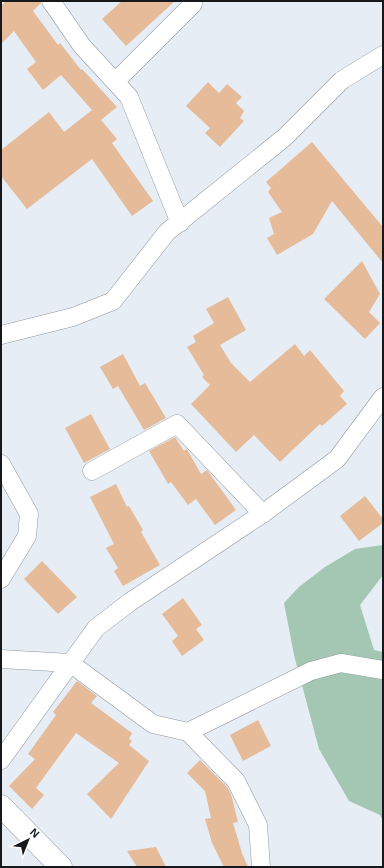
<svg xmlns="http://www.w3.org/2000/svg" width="384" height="868" font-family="Arial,sans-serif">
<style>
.green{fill:#a3c7b2}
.building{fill:#e5bb9a}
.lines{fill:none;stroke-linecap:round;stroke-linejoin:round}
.minor-casing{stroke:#90969d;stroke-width:19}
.tertiary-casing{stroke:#90969d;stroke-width:23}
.minor{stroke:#fff;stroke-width:18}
.tertiary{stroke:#fff;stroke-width:22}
</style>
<rect width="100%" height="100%" fill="#e6edf4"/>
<path class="green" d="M 383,545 L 383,575 L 360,605 L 374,650 L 383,652 L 383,821 L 380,815 L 349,801 L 319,749 L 294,655 L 284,603 L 299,587 L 325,567 L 355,549 Z"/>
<path class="building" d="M 6,1 L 41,1 L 41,3 L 33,11 L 58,45 L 60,43 L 81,70 L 82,69 L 117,107 L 101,120 L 117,139 L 112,143 L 153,201 L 132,216 L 92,159 L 27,209 L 1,176 L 1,150 L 49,112 L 64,132 L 92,110 L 61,75 L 43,90 L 27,69 L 36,62 L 14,31 L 1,44 L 1,6 Z
M 122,1 L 175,1 L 126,46 L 102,19 Z
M 208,82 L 219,93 L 227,84 L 242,97 L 236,103 L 244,111 L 240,118 L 244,121 L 220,147 L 205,133 L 210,128 L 186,106 Z
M 312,142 L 383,227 L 383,263 L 332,201 L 313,234 L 277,255 L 267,238 L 274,234 L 269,218 L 282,212 L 268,192 L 271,188 L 266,182 Z
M 362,261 L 380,294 L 369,312 L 380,323 L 365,339 L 324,299 Z
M 228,297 L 246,330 L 220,345 L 231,363 L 250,382 L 295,344 L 304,356 L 310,350 L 344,391 L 340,396 L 347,404 L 322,426 L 320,424 L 280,462 L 254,435 L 236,452 L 191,404 L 210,385 L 202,377 L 204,375 L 187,347 L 196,342 L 193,336 L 214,323 L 206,309 Z
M 123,354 L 140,386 L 145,383 L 166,418 L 144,430 L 118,386 L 113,389 L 100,367 Z
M 91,414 L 110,449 L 84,463 L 65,428 Z
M 175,437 L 184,451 L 187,449 L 188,451 L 201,474 L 207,470 L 236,510 L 215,525 L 196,499 L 188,505 L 171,482 L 168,484 L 149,451 Z
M 116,484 L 127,507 L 129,506 L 143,530 L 141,532 L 160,565 L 123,586 L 114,571 L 118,568 L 106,548 L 114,544 L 90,497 Z
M 365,496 L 383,519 L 383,523 L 359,541 L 340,516 Z
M 42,561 L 77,597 L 58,614 L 24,579 Z
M 183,598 L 202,625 L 196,629 L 204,640 L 182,656 L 172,641 L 178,636 L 162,614 Z
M 77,681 L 97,696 L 91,703 L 132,733 L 129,739 L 132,741 L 129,745 L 149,761 L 111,819 L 87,794 L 119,763 L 76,733 L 36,788 L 44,795 L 32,809 L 9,786 L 35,759 L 28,754 L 56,715 L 53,712 Z
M 258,720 L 271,746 L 243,761 L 230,735 Z
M 200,760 L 227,787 L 231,794 L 238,822 L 233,823 L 242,853 L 248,867 L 224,867 L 212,843 L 205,819 L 211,818 L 205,791 L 187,773 Z
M 156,847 L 166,867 L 137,867 L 127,851 Z"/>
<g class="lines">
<defs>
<path id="minor" d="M 51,1 L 82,46 L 129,97 L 180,223
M 115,82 L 193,4
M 1,335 L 73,317 L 113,301 L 167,232 L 285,137 L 342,80 L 383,55
M 1,464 L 29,514 L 27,536 L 1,579
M 92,471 L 177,424 L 263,514
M 1,659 L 70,663 L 153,724 L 188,732 L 311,671 L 341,663 L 383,670
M 188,732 L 236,781 L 258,825 L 261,867
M 1,760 L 96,628 L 130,602 L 265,512 L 337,459 L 383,397"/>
<path id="tertiary" d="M 1,806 L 61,867"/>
</defs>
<use href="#minor" class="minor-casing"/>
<use href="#tertiary" class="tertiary-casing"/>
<use href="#minor" class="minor"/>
<use href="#tertiary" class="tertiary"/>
</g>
<rect width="384" height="868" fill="none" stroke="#16181b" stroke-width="4"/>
<g transform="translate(28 840) rotate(43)" stroke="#ffffff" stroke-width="3" paint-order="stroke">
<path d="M0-3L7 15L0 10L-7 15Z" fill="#16181b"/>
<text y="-6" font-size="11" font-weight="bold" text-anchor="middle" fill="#16181b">N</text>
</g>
</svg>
